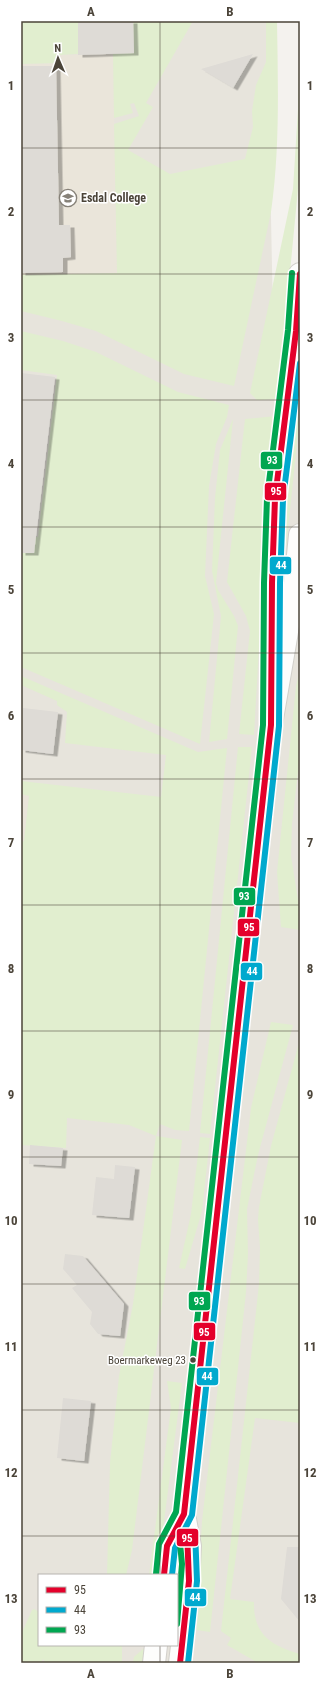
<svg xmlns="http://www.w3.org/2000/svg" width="321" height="1684" font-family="'Roboto Condensed',sans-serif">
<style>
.residential{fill:#e7e4dc;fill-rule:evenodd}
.education{fill:#eae5da}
.green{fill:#e1eecf}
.building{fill:#dedbd6;filter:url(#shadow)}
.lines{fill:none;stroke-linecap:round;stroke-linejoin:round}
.minor-casing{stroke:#d2d0cb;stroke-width:24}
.minor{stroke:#fdfdfc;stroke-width:22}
.bus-1-casing{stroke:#fff;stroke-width:9}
.bus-2-casing{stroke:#fff;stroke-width:9}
.bus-3-casing{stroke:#fff;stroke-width:9}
.bus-1{stroke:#e4002b;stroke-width:6}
.bus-2{stroke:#00a9ce;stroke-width:6}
.bus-3{stroke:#00a651;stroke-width:6}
.grid{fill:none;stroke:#4b4439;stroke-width:1;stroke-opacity:0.55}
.bus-dot{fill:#4b4439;stroke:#fff;stroke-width:1.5}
.labels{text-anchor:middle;stroke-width:3;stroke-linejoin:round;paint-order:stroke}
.bus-label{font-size:11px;fill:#4b4439;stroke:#fff;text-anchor:end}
.poi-label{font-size:12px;font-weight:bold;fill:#4b4439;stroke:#fff;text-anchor:start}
.line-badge{stroke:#fff;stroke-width:1.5}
.badge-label{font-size:11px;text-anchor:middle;font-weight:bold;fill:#fff}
.neatline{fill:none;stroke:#4b4439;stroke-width:1.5}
.grid-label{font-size:13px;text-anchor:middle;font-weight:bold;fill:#4b4439}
</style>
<defs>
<filter id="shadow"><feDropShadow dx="4.5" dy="2.5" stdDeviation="0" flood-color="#0004"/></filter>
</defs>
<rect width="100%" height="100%" fill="#f4f2ee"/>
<path class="residential" d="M 21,21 L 267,21 L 275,414 L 300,410 L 300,1663 L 21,1663 ZM 39,1575 L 177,1575 L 177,1645 L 39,1645 Z"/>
<path class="education" d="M 113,54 L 117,273 L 21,275 L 21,64 L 59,63 L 59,55 Z
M 21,781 L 30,782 L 24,842 L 21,841 Z"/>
<path class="green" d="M 21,21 L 78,21 L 78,54 L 59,55 L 59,63 L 21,64 Z
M 133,21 L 193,21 L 146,103 L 153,107 L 128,150 L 170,174 L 245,159 L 253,127 L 252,111 L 256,85 L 266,62 L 266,21 L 277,21 C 278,85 280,149 271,212 L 234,386 L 184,374 L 96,331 L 62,321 L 21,311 L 21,275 L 117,273 L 114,124 L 139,116 L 134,103 L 130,104 L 133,113 L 114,118 L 113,54 L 134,53 Z
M 300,21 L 300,168 L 278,397 L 276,399 L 257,400 L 250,393 L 293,189 L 298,109 Z
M 21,331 L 63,341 L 96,352 L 178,392 L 229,405 L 227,417 L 216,444 L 209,486 L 205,576 L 214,614 L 200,744 L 21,667 L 21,536 L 38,537 L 57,375 L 21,370 Z
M 300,414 L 283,577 L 277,567 L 289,415 Z
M 276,416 L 266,524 L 254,735 L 239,734 L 250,631 L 246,616 L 227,582 L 245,419 Z
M 233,419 L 216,583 L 218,590 L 234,616 L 238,626 L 227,739 L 209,742 L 221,616 L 212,571 L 215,498 L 220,450 Z
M 300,670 L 300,754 L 292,824 L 291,856 L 300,913 L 300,930 L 281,927 L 277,872 L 296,686 Z
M 21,676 L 198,752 L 227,748 L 189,1131 L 175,1130 L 160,1124 L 156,1136 L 182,1140 L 132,1550 L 126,1575 L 107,1575 L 110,1463 L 119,1376 L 133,1304 L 156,1136 L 129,1125 L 67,1118 L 66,1148 L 21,1145 L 21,842 L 24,841 L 29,796 L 21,794 L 21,781 L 161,797 L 166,755 L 65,743 L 67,712 L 57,705 L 57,701 L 21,685 Z
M 238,747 L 252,747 L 210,1134 L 200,1133 Z
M 271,1022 L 293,1025 L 258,1155 L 247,1209 L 248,1254 L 246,1292 L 210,1632 L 196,1630 L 202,1521 L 251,1108 Z
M 300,1039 L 300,1423 L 255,1418 L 230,1599 L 254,1602 C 253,1635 272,1646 300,1654 L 300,1663 L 258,1663 L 227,1645 L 231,1638 L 221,1631 L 259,1284 L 260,1248 L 258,1219 L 259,1207 L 271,1146 Z
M 200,1137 L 210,1138 L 202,1211 L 185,1269 L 179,1268 L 191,1214 Z
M 167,1381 L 182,1383 L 157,1575 L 149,1575 L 171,1408 Z
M 34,1609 L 39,1612 L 39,1645 L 122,1645 L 122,1663 L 46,1663 L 43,1659 L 41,1663 L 21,1663 L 21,1644 L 23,1644 L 21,1635 L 32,1610 Z
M 143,1649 L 148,1649 L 147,1663 L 133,1663 L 134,1657 Z"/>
<path class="building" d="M 78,21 L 133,21 L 134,53 L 78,55 Z
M 253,54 L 233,88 L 201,69 Z
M 21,66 L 56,66 L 59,225 L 70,225 L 71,257 L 63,258 L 63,272 L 21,273 Z
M 21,373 L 55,377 L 34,553 L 21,553 Z
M 23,708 L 58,712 L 53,754 L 21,750 Z
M 30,1145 L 63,1148 L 61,1166 L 29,1164 Z
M 115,1165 L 135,1167 L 129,1218 L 92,1215 L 96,1177 L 114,1179 Z
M 65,1254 L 83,1256 L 124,1304 L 120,1336 L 98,1334 L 90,1324 L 92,1312 L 72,1288 L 77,1285 L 63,1269 Z
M 63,1398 L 91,1401 L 84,1461 L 57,1458 Z
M 287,1547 L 300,1547 L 300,1622 L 281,1599 Z"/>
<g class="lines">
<defs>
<path id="minor" d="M 271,662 L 275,498 L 296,331 L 300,274
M 164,1575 L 167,1546 L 184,1514
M 154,1663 L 156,1645
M 180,1663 L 187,1604 L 190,1546 L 184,1514 L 271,725 L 295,585 L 300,535"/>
</defs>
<use href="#minor" class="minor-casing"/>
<use href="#minor" class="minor"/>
<defs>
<path id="bus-1" d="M 164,1575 L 167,1546 L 184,1514 L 271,725 L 272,583 L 275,498 L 296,331 L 300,274
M 180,1663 L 189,1581 L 187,1532"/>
<path id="bus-2" d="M 172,1575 L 175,1548 L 192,1515 L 279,726 L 280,583 L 283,499 L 300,363
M 188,1663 L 197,1581 L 195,1531"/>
<path id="bus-3" d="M 156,1574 L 159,1544 L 176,1512 L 263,725 L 264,583 L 267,498 L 288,330 L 292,273
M 177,1624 L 182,1564 L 179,1533"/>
</defs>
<use href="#bus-1" class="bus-1-casing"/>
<use href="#bus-2" class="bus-2-casing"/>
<use href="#bus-3" class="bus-3-casing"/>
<use href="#bus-1" class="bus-1"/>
<use href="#bus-2" class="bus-2"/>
<use href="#bus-3" class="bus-3"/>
</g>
<path class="grid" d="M 160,21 L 160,1575M 21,148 L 300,148M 21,274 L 300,274M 21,400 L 300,400M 21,527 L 300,527M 21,653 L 300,653M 21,779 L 300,779M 21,905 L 300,905M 21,1031 L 300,1031M 21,1157 L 300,1157M 21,1284 L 300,1284M 21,1410 L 300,1410M 21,1536 L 300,1536M 160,1645 L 160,1663"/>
<defs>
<symbol id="school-ring" viewBox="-11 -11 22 22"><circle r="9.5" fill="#fff" stroke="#868178" stroke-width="1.5"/><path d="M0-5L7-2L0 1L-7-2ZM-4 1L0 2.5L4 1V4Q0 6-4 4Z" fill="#868178"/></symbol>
</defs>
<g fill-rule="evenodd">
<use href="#school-ring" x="58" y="188" width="20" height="20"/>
</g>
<circle class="bus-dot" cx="193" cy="1360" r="3.5"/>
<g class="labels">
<g class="bus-label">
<text x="186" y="1364">Boermarkeweg 23</text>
</g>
<g class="poi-label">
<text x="81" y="202">Esdal College</text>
</g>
</g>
<g class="line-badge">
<rect x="260" y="451" width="23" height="19" rx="4" fill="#00a651"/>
<rect x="264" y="482" width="23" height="19" rx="4" fill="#e4002b"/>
<rect x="269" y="556" width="23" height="19" rx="4" fill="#00a9ce"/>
<rect x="233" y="887" width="23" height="19" rx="4" fill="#00a651"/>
<rect x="237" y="918" width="23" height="19" rx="4" fill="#e4002b"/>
<rect x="240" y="962" width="23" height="19" rx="4" fill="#00a9ce"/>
<rect x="188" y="1291" width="23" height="20" rx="4" fill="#00a651"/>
<rect x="193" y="1322" width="23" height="19" rx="4" fill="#e4002b"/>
<rect x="196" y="1367" width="23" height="19" rx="4" fill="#00a9ce"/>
<rect x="176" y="1528" width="23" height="19" rx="4" fill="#e4002b"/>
<rect x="184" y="1588" width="23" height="19" rx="4" fill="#00a9ce"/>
</g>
<g class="badge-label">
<text x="272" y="464">93</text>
<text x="276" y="495">95</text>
<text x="281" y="569">44</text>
<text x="244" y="900">93</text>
<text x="249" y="931">95</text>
<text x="252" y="975">44</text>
<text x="199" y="1305">93</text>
<text x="204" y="1336">95</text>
<text x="207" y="1380">44</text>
<text x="187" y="1542">95</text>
<text x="195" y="1601">44</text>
</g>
<rect width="321" height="1684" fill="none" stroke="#ffffff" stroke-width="44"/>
<rect x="38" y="1574" width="140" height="72" fill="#ffffff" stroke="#b7b4b0"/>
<rect x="46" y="1587" width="20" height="6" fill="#e4002b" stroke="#b7b4b0"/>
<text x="74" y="1594" font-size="12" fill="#4b4439">95</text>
<rect x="46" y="1607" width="20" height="6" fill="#00a9ce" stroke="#b7b4b0"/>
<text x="74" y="1614" font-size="12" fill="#4b4439">44</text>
<rect x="46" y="1627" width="20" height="6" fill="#00a651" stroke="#b7b4b0"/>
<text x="74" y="1634" font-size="12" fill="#4b4439">93</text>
<g transform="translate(58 58) rotate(358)" stroke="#ffffff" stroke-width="3" paint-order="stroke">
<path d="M0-3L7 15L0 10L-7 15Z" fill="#4b4439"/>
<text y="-6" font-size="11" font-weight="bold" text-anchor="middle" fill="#4b4439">N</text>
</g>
<rect x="22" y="22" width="277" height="1640" class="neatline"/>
<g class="grid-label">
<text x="91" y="16">A</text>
<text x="230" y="16">B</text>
<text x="11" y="90">1</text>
<text x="310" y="90">1</text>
<text x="11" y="216">2</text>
<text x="310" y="216">2</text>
<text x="11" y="342">3</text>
<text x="310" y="342">3</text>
<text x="11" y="468">4</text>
<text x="310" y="468">4</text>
<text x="11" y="594">5</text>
<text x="310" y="594">5</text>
<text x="11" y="720">6</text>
<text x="310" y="720">6</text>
<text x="11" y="847">7</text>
<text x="310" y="847">7</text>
<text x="11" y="973">8</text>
<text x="310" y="973">8</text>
<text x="11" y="1099">9</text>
<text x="310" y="1099">9</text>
<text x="11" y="1225">10</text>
<text x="310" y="1225">10</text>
<text x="11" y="1351">11</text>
<text x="310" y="1351">11</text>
<text x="11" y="1477">12</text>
<text x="310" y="1477">12</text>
<text x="11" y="1603">13</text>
<text x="310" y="1603">13</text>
<text x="91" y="1678">A</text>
<text x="230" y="1678">B</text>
</g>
</svg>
